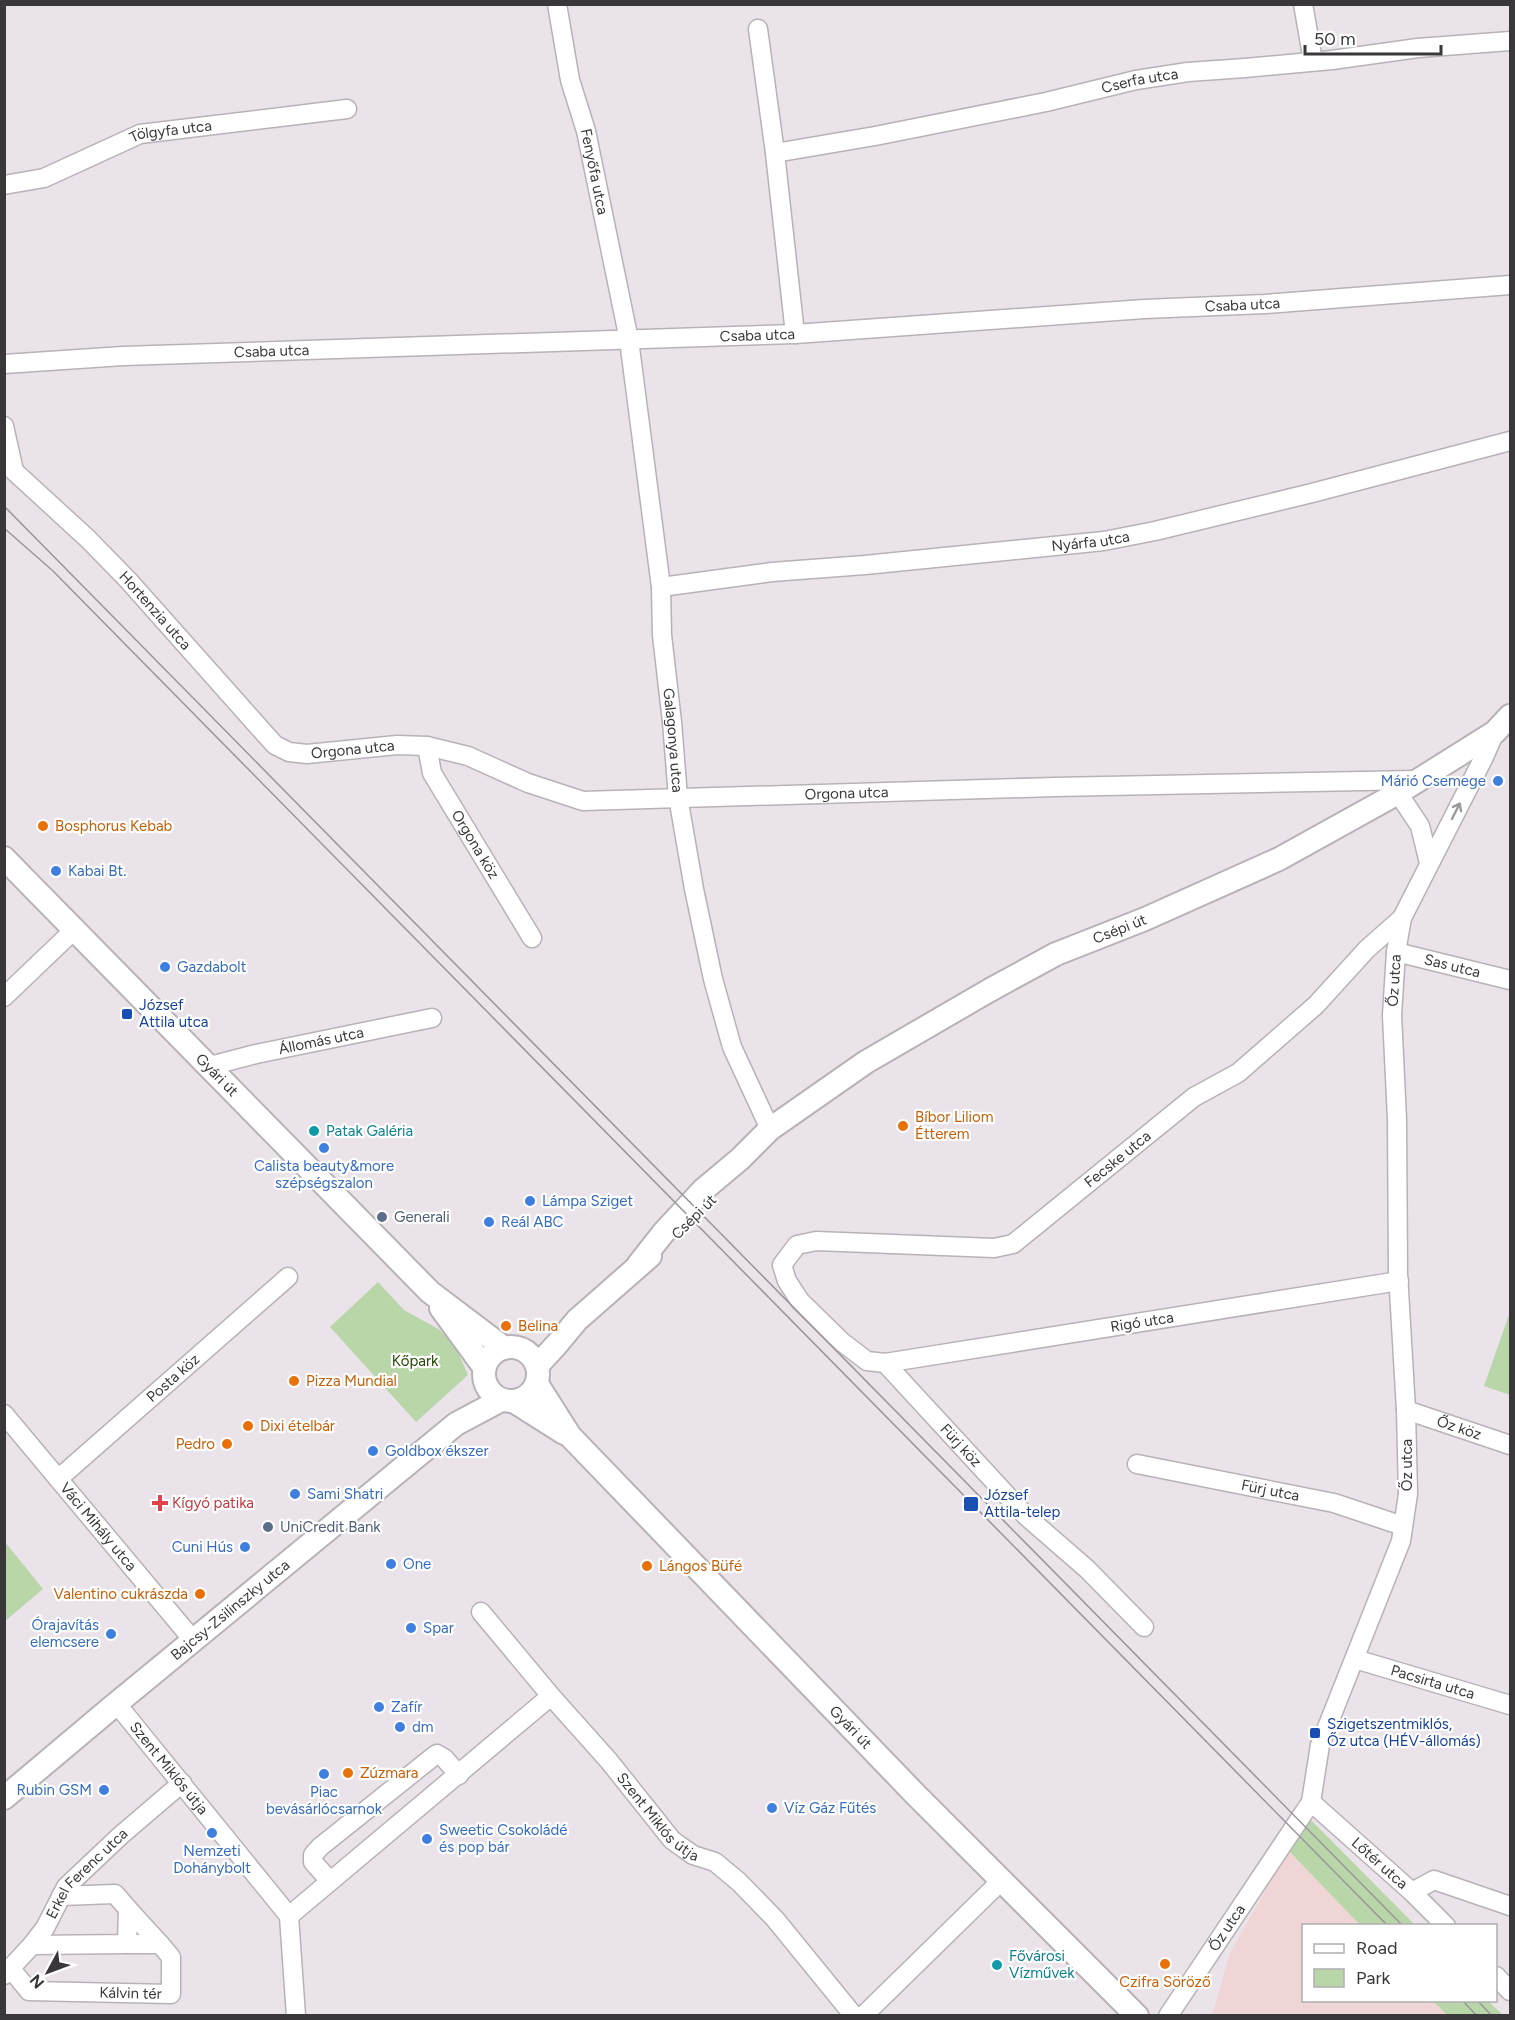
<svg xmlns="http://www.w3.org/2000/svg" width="1515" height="2020" font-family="Figtree,sans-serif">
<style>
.industrial{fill:#efd5d6}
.green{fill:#b9d6a8}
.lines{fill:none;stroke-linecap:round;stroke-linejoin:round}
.minor-casing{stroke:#b8b2b8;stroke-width:21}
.tertiary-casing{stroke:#b8b2b8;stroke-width:26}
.minor{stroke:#fff;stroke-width:18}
.tertiary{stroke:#fff;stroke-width:22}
.tram{stroke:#9a959a;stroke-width:1.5}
.oneway{stroke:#9c9b9c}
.shop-dot{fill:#3f7fe0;stroke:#fff;stroke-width:2}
.food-dot{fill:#e8710a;stroke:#fff;stroke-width:2}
.transit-dot{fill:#1a4fb4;stroke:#fff;stroke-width:2}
.culture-dot{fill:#0f9aa8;stroke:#fff;stroke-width:2}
.service-dot{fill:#5c6f8a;stroke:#fff;stroke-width:2}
.health-dot{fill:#e0444e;stroke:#fff;stroke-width:2}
.labels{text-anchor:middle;stroke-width:4.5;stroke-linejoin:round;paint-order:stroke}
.street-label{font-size:15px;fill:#3a373a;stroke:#fff}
.shop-label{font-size:15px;fill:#366cbe;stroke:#fff;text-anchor:start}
.food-label{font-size:15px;fill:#c56008;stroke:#fff;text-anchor:start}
.transit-label{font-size:15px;fill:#164399;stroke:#fff;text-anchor:start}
.culture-label{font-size:15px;fill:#0d838f;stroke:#fff;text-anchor:start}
.service-label{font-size:15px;fill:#4e5e75;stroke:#fff;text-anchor:start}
.park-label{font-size:15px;fill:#254703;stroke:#fff}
.health-label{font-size:15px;fill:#be3a42;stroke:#fff;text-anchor:start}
</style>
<rect width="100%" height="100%" fill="#eae3ea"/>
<path class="industrial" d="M 1288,1850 L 1360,1925 L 1304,1926 L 1304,2000 L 1433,2001 L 1447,2015 L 1212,2016 L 1230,1953 Z"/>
<path class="green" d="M 378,1282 L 404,1310 L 440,1330 L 456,1348 L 468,1375 L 416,1422 L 330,1327 Z
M 1510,1312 L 1510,1395 L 1484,1386 Z
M 5,1542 L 43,1589 L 5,1621 L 4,1621 Z
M 1310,1819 L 1415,1925 L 1360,1925 L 1288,1850 Z
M 1433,2001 L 1488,2001 L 1503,2015 L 1447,2015 Z"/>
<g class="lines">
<defs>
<g id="minor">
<path id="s1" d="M 557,4 L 570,80 L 586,131 L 629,340 L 661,587 L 662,635 L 672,722 L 678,797 L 694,889 L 713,979 L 732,1047 L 770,1129"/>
<path d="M 1303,4 L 1313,61"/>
<path d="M 758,29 L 775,153 L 795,334"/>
<path id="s2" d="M 775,153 L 875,136 L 1046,102 L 1136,80 L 1188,72 L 1245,68 L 1332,60 L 1418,48 L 1510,41"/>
<path id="s3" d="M 4,185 L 44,178 L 140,134 L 347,109"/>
<path id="s4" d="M 4,364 L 123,356 L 795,334 L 1144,309 L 1265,304 L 1510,285"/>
<path d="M 4,426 L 14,471"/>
<path id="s5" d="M 4,462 L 88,539 L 128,580 L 265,734 L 275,745 L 289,752 L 307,754 L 397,745 L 427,746 L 468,756 L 528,783 L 583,801 L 1054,787 L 1416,780"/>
<path id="s6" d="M 661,587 L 772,572 L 865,565 L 1104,541 L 1155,531 L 1312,493 L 1510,441"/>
<path id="s7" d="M 427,746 L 432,773 L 532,938"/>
<path d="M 1398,793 L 1420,826 L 1429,863"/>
<path id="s8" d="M 1396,952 L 1510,980"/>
<path d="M 4,997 L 74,930"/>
<path id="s9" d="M 210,1066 L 256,1054 L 432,1018"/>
<path id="s10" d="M 1399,1281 L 885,1363 L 867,1361 L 842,1342 L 800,1301 L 787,1281 L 782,1265 L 797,1245 L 816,1241 L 994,1248 L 1013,1244 L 1194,1097 L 1238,1073 L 1316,1005 L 1367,949 L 1402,918"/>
<path id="s11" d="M 885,1363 L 1026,1516 L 1087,1569 L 1144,1627"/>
<path id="s12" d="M 1406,1410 L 1510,1445"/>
<path id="s13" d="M 4,1414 L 193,1640"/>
<path id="s14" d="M 1137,1464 L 1334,1503 L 1403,1526"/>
<path id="s15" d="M 58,1479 L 288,1277"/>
<path d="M 481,1612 L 551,1696"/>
<path id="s16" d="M 1355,1659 L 1510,1705"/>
<path id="s17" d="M 116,1703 L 289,1916 L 296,2016"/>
<path id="s18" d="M 1311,1802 L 1412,1892 L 1446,1926"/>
<path d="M 330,1881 L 313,1862 L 313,1855 L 320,1847 L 434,1756 L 437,1754 L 444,1758 L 459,1775"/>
<path d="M 1412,1892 L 1434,1880 L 1510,1906"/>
<path d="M 128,1909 L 160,1944"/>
<path id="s19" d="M 289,1916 L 551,1696 L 609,1761 L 672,1840 L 693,1855 L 715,1862 L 739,1882 L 775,1919 L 854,2016"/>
<path d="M 32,1945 L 127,1944 L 128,1909 L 115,1894 L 61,1896"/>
<path id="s20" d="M 11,1969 L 29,1991 L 171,1994 L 171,1957 L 160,1944 L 127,1944"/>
<path id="s21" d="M 4,1975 L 32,1945 L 45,1928 L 66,1887 L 120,1836 L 182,1783"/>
<path d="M 1496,1976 L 1510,1991"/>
<path d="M 863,2016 L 1001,1881"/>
<path id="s22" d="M 1168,2016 L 1311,1802 L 1320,1745 L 1401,1541 L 1408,1494 L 1406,1410 L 1398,1273 L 1397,1119 L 1392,1015 L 1396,952 L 1402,918 L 1484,757 L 1495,732"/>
</g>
<g id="tertiary">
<path id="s23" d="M 4,858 L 430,1292 L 504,1348"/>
<path id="s24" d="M 638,1265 L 664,1232 L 703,1190 L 740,1159 L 770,1129 L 866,1062 L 990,990 L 1056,954 L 1145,919 L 1279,859 L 1398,793 L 1495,732 L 1510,716"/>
<path d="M 441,1308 L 484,1367"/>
<circle cx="511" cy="1374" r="27"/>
<path d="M 537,1366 L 558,1343 L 577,1320 L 650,1256"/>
<path id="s25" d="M 537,1384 L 570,1436 L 916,1795 L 1137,2016"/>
<path d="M 515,1402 L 564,1433"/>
<path id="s26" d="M 4,1798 L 111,1708 L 456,1424 L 501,1400"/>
</g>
</defs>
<use href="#minor" class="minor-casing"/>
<use href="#tertiary" class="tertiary-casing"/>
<use href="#minor" class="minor"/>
<use href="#tertiary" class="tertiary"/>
<path class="tram" d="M 4,506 L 1403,1926
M 4,528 L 53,571 L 1388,1926
M 1462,2000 L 1477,2016
M 1477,2000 L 1492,2016"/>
</g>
<defs><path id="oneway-shaft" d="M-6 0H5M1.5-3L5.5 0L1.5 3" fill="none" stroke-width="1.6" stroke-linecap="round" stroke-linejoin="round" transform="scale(1.5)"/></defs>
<use class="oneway" href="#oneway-shaft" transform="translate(1456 811) rotate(-63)"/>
<g class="shop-dot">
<circle cx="1498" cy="781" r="6"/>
<circle cx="56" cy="871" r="6"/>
<circle cx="165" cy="967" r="6"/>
<circle cx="324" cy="1148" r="6"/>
<circle cx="530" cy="1201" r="6"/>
<circle cx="489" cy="1222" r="6"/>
<circle cx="373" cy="1451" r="6"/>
<circle cx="295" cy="1494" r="6"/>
<circle cx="245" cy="1547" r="6"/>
<circle cx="391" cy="1564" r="6"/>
<circle cx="411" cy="1628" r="6"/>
<circle cx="111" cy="1634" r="6"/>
<circle cx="379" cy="1707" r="6"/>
<circle cx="400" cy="1727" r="6"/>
<circle cx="324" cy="1774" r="6"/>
<circle cx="104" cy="1790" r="6"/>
<circle cx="772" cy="1808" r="6"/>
<circle cx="212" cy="1833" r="6"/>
<circle cx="427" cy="1839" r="6"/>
</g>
<g class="food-dot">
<circle cx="43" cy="826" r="6"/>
<circle cx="903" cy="1126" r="6"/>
<circle cx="506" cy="1326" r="6"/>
<circle cx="294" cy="1381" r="6"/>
<circle cx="248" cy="1426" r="6"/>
<circle cx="227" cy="1444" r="6"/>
<circle cx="647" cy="1566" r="6"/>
<circle cx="200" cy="1594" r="6"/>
<circle cx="348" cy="1773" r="6"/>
<circle cx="1165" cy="1964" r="6"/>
</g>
<g class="transit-dot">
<rect x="121" y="1008" width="12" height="12" rx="3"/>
<rect x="963" y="1496" width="16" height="16" rx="3"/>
<rect x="1309" y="1727" width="12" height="12" rx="3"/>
</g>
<g class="culture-dot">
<circle cx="314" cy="1131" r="6"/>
<circle cx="997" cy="1965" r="6"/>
</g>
<g class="service-dot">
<circle cx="382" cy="1217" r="6"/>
<circle cx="268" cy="1527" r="6"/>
</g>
<path class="health-dot" d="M157 1494h6v6h6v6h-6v6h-6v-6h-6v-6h6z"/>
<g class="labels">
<g class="street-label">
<text dy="5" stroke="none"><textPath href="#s2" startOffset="372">Cserfa utca</textPath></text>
<text dy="5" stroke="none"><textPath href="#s3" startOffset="177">Tölgyfa utca</textPath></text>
<text dy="5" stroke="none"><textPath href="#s1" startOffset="172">Fenyőfa utca</textPath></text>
<text dy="5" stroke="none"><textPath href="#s4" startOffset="1240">Csaba utca</textPath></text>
<text dy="5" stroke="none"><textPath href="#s4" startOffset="754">Csaba utca</textPath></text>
<text dy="5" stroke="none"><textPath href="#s4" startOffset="268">Csaba utca</textPath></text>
<text dy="5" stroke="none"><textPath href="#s6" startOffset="432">Nyárfa utca</textPath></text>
<text dy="5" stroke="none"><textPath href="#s5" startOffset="212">Hortenzia utca</textPath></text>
<text dy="5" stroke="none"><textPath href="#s1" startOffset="747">Galagonya utca</textPath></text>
<text dy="5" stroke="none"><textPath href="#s5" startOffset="472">Orgona utca</textPath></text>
<text dy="5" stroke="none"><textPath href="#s5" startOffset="976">Orgona utca</textPath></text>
<text dy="5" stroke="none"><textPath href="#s7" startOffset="111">Orgona köz</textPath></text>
<text dy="5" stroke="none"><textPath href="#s24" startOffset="594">Csépi út</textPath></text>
<text dy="5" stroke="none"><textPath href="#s8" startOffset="58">Sas utca</textPath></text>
<text dy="5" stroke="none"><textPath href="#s22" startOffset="1096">Őz utca</textPath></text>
<text dy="5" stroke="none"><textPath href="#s9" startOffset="114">Állomás utca</textPath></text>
<text dy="5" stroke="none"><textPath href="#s23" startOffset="304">Gyári út</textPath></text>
<text dy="5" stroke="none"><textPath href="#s10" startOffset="1046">Fecske utca</textPath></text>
<text transform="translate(694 1217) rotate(-45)" y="5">Csépi út</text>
<text transform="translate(1142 1322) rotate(-9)" y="5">Rigó utca</text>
<text dy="5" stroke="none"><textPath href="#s15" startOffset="153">Posta köz</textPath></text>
<text dy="5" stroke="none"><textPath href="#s12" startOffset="56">Őz köz</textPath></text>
<text dy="5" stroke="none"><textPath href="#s11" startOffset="112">Fürj köz</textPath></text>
<text transform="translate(1407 1465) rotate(-90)" y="5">Őz utca</text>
<text dy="5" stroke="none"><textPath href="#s14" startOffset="136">Fürj utca</textPath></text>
<text dy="5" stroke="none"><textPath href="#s13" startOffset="147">Váci Mihály utca</textPath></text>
<text dy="5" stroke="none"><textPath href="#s26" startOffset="294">Bajcsy-Zsilinszky utca</textPath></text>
<text dy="5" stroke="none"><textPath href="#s16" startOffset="81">Pacsirta utca</textPath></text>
<text dy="5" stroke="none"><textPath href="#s25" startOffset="466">Gyári út</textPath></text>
<text dy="5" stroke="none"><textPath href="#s17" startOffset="84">Szent Miklós útja</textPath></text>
<text dy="5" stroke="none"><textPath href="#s19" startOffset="504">Szent Miklós útja</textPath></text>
<text dy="5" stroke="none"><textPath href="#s18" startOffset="92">Lőtér utca</textPath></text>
<text dy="5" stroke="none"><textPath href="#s21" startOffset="132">Erkel Ferenc utca</textPath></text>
<text dy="5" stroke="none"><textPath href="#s22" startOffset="106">Őz utca</textPath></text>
<text dy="5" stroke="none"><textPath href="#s20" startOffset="130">Kálvin tér</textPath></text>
</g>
<g class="shop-label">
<text x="1486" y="786" text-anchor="end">Márió Csemege</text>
<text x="68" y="876">Kabai Bt.</text>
<text x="177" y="972">Gazdabolt</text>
<text x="324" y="1171" text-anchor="middle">Calista beauty&amp;more<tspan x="324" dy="17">szépségszalon</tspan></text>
<text x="542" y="1206">Lámpa Sziget</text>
<text x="501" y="1227">Reál ABC</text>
<text x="385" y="1456">Goldbox ékszer</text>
<text x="307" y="1499">Sami Shatri</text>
<text x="233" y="1552" text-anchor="end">Cuni Hús</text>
<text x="403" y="1569">One</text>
<text x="99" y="1630" text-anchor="end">Órajavítás<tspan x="99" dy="17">elemcsere</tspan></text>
<text x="423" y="1633">Spar</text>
<text x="391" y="1712">Zafír</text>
<text x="412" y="1732">dm</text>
<text x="92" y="1795" text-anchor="end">Rubin GSM</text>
<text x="324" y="1797" text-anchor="middle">Piac<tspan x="324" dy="17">bevásárlócsarnok</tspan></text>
<text x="784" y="1813">Víz Gáz Fűtés</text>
<text x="439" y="1835">Sweetic Csokoládé<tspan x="439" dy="17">és pop bár</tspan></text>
<text x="212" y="1856" text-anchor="middle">Nemzeti<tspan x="212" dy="17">Dohánybolt</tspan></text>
</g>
<g class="food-label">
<text x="55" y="831">Bosphorus Kebab</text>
<text x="915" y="1122">Bíbor Liliom<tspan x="915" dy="17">Étterem</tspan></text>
<text x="518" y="1331">Belina</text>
<text x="306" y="1386">Pizza Mundial</text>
<text x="260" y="1431">Dixi ételbár</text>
<text x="215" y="1449" text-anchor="end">Pedro</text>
<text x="659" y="1571">Lángos Büfé</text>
<text x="188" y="1599" text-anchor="end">Valentino cukrászda</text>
<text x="360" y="1778">Zúzmara</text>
<text x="1165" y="1987" text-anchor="middle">Czifra Söröző</text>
</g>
<g class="transit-label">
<text x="139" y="1010">József<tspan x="139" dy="17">Attila utca</tspan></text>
<text x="984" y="1500">József<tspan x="984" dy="17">Attila-telep</tspan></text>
<text x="1327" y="1729">Szigetszentmiklós,<tspan x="1327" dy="17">Őz utca (HÉV-állomás)</tspan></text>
</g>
<g class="culture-label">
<text x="326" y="1136">Patak Galéria</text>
<text x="1009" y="1961">Fővárosi<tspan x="1009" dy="17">Vízművek</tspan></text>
</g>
<g class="service-label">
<text x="394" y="1222">Generali</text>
<text x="280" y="1532">UniCredit Bank</text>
</g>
<g class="park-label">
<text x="415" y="1366">Kőpark</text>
</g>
<g class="health-label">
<text x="172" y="1508">Kígyó patika</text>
</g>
</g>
<rect width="1515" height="2020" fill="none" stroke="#3a373a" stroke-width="12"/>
<rect x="1302" y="1924" width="195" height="78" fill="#ffffff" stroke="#b0afb0" stroke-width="1.5"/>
<rect x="1314" y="1944" width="30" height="9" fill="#ffffff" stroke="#b0afb0" stroke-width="1.5"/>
<text x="1356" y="1954" font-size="18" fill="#3a373a">Road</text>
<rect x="1314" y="1969" width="30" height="18" fill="#b9d6a8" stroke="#b0afb0" stroke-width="1.5"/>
<text x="1356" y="1984" font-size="18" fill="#3a373a">Park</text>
<g transform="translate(48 1972) rotate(229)" stroke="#ffffff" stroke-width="4.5" paint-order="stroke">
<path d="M0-4.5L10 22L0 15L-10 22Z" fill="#3a373a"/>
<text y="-9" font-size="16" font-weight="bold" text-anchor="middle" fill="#3a373a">N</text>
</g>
<path d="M1305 45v9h136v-9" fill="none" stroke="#3a373a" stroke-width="3"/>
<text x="1314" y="45" font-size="18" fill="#3a373a" stroke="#ffffff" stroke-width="4.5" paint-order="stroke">50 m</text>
</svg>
